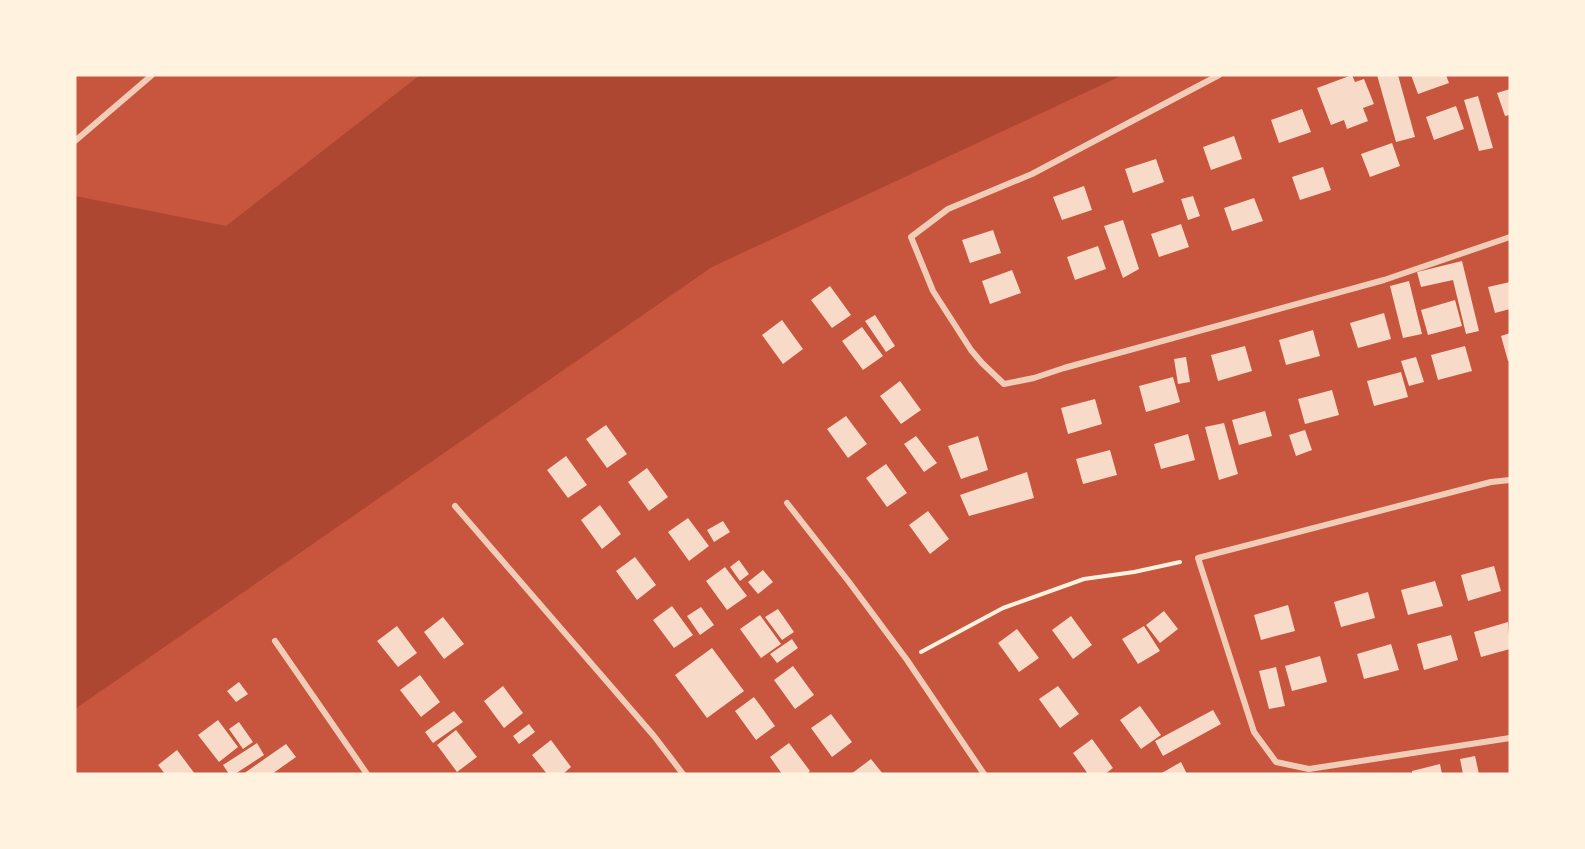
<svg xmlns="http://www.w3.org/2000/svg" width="1585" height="849" font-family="'IBM Plex Serif',serif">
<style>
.green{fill:#ae4732}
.building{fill:#f7dbc8}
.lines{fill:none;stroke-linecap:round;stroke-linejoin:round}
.path{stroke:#fff3e0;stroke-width:4}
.minor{stroke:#f1ccb7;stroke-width:6}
</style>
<rect width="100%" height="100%" fill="#c8553d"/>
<path class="green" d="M 420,75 L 1123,75 L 712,267 L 75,709 L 75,196 L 226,226 Z"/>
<path class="building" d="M 1352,75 L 1355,82 L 1364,79 L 1374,104 L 1363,108 L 1368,121 L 1347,129 L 1344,120 L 1331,125 L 1317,88 Z
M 1377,75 L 1398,75 L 1415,137 L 1396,142 Z
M 1411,75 L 1446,75 L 1449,83 L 1418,94 Z
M 1510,89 L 1510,115 L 1505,116 L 1497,93 Z
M 1478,96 L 1493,148 L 1479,151 L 1464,100 Z
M 1456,106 L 1464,129 L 1434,140 L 1426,117 Z
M 1302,109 L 1311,132 L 1279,143 L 1271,120 Z
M 1234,136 L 1242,159 L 1211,170 L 1203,147 Z
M 1392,143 L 1400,166 L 1370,177 L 1361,154 Z
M 1156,159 L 1164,182 L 1133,193 L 1125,169 Z
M 1323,167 L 1331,190 L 1300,200 L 1292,177 Z
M 1084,186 L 1092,210 L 1062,220 L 1053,197 Z
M 1193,196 L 1200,216 L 1188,220 L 1181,199 Z
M 1254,198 L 1263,221 L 1232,231 L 1224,208 Z
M 1123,220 L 1139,269 L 1123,278 L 1104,226 Z
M 1181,224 L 1189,247 L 1159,257 L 1151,234 Z
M 993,230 L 1001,253 L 970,263 L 962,240 Z
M 1098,246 L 1106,269 L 1075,280 L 1067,257 Z
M 1462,261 L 1479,331 L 1466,334 L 1453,280 L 1421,287 L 1417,272 Z
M 1012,270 L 1021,293 L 990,304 L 982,281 Z
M 1409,281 L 1422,334 L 1403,338 L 1390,286 Z
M 1510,282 L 1510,309 L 1495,313 L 1488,287 Z
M 830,286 L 851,315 L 832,328 L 811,300 Z
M 1455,300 L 1462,326 L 1428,335 L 1421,310 Z
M 1384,313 L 1391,339 L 1358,348 L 1350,323 Z
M 875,315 L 895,346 L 886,352 L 865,321 Z
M 782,320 L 803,349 L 783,364 L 762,335 Z
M 862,327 L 883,356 L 863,370 L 842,341 Z
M 1313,330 L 1320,356 L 1286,365 L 1279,340 Z
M 1510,333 L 1510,361 L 1508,361 L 1501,336 Z
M 1245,346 L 1252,371 L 1218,381 L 1211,355 Z
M 1465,346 L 1472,371 L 1438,380 L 1431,355 Z
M 1186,357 L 1190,382 L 1178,384 L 1174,359 Z
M 1416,357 L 1424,382 L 1409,386 L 1401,361 Z
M 1401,372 L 1408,397 L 1374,406 L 1367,381 Z
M 1173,377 L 1180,402 L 1146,412 L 1139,386 Z
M 900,381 L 921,410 L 901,424 L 880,396 Z
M 1332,390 L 1339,415 L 1305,424 L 1298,399 Z
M 1095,399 L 1102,424 L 1068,434 L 1061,408 Z
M 1265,411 L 1272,436 L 1239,445 L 1232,420 Z
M 846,416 L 867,444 L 848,458 L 827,429 Z
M 1224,423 L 1238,474 L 1219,480 L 1205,427 Z
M 606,425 L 627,454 L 607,468 L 586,439 Z
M 1305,430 L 1312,450 L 1296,456 L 1289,435 Z
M 1188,434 L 1195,460 L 1161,469 L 1154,444 Z
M 916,436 L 937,463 L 924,472 L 904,444 Z
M 978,436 L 988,470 L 961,479 L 948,446 Z
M 1110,450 L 1117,475 L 1083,484 L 1076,459 Z
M 566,456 L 587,485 L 568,498 L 547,470 Z
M 886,464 L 907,493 L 887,507 L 866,478 Z
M 647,468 L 668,497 L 649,511 L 628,482 Z
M 1027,472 L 1034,498 L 969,516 L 960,495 Z
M 600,505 L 621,534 L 602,549 L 581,520 Z
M 928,511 L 949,539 L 930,554 L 909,525 Z
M 688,518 L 709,546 L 689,561 L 668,532 Z
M 723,521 L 730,532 L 714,542 L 707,530 Z
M 635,557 L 656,585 L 637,600 L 616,571 Z
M 739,560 L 749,574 L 740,581 L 730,567 Z
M 1494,566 L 1501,591 L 1468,601 L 1461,575 Z
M 725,567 L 747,596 L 727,610 L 706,581 Z
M 763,570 L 773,582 L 758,594 L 748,582 Z
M 1435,581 L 1443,606 L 1408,615 L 1401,590 Z
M 1368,592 L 1375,618 L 1341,627 L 1334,602 Z
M 1288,605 L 1295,631 L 1261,640 L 1254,615 Z
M 672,606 L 693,635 L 674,648 L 653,620 Z
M 701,607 L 714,625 L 700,635 L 687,616 Z
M 778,609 L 794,632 L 782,640 L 765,617 Z
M 1164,611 L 1178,629 L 1160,643 L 1146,625 Z
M 760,615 L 781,644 L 761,658 L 740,629 Z
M 1071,616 L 1092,645 L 1073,659 L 1052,630 Z
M 443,617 L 464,644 L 444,659 L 424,632 Z
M 1508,622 L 1510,649 L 1481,657 L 1474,632 Z
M 397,626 L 417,653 L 398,667 L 377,641 Z
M 1144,626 L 1160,651 L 1138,664 L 1122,639 Z
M 1017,629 L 1039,658 L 1019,672 L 998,643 Z
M 1451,635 L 1458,660 L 1424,670 L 1417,644 Z
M 792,639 L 798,648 L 777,663 L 770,654 Z
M 1391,644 L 1399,670 L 1364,679 L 1357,654 Z
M 712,648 L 744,691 L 707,718 L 675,675 Z
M 1320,656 L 1327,682 L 1292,691 L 1285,666 Z
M 793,666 L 814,695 L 795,709 L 774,680 Z
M 1276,667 L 1285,706 L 1269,709 L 1259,671 Z
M 420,675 L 440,702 L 421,717 L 400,690 Z
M 239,682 L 248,694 L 236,702 L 227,691 Z
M 503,686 L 523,713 L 504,728 L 484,701 Z
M 1058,686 L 1079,714 L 1060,728 L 1039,699 Z
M 754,697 L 775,726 L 756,740 L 735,711 Z
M 1140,706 L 1161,735 L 1141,749 L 1120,720 Z
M 1213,710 L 1221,724 L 1163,756 L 1155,741 Z
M 454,711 L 463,722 L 433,743 L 425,732 Z
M 831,714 L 852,742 L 832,757 L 811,728 Z
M 218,720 L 238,747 L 219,762 L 198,735 Z
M 239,722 L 253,742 L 243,749 L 229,729 Z
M 529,724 L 535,732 L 519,744 L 513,736 Z
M 456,730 L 477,757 L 457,772 L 437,745 Z
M 1092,739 L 1113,768 L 1105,774 L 1088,774 L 1073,753 Z
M 551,740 L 571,767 L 563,774 L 547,774 L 532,755 Z
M 257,743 L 264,755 L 235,774 L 229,774 L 223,765 Z
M 789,743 L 810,771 L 807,774 L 782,774 L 770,757 Z
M 286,744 L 296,757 L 272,774 L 243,774 Z
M 177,750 L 195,774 L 165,774 L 158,765 Z
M 1475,756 L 1479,774 L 1463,774 L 1460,759 Z
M 871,759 L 883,774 L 851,774 Z
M 1181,762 L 1187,774 L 1160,774 Z
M 1440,764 L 1442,774 L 1412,774 L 1412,771 Z"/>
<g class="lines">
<path class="path" d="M 921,652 L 1003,608 L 1084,579 L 1134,572 L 1180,562"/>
<path class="minor" d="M 1219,75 L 1032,174 L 948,209 L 911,237 L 933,291 L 971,350 L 982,363 L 1004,384 L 1034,378 L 1064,368 L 1384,280 L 1510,237
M 75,141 L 152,75
M 1510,480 L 1491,482 L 1198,558 L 1254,732 L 1276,762 L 1309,769 L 1510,738
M 787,503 L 849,582 L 907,660 L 984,774
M 455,506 L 654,736 L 683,774
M 275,641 L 367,774"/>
</g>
<rect width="1585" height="849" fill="none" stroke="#fff3e0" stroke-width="153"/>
</svg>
